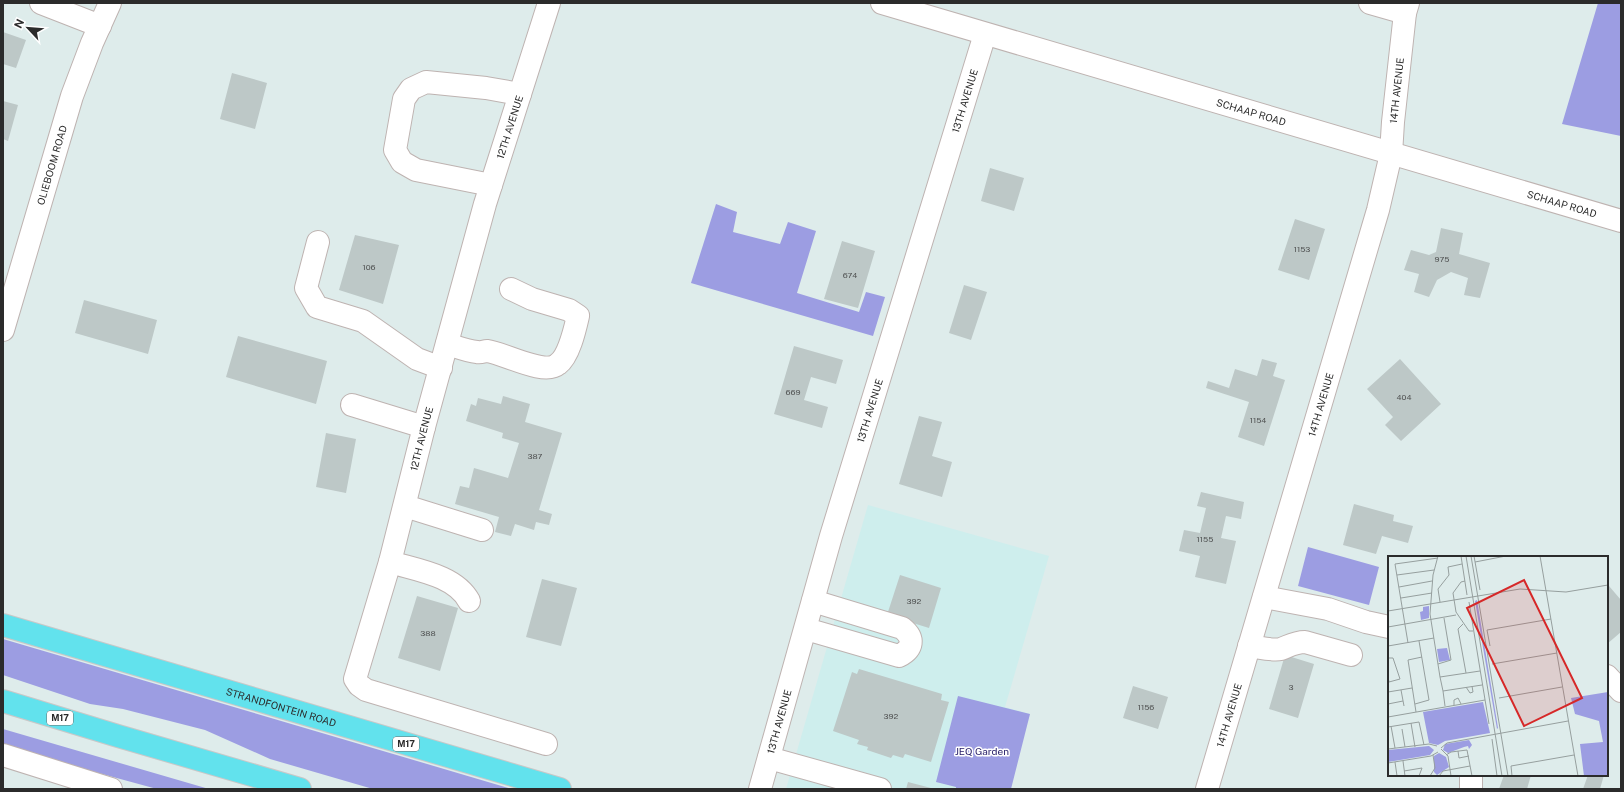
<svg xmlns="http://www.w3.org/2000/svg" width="1624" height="792" font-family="'Public Sans',sans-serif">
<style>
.education{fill:#ceeeed}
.green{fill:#9c9de2}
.building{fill:#bdc8c7}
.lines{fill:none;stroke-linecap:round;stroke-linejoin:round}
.minor-casing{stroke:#beb3b1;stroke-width:24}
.major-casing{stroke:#c8c8c8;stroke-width:24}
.minor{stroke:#fff;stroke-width:22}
.major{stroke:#62e2ed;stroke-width:22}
.labels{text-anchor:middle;stroke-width:3;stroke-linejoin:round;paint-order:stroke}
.number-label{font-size:8px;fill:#505252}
.shield{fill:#fff;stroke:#6b6b6b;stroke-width:1}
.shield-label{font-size:9px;font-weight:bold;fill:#2b2b2b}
.street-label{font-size:10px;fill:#2b2b2b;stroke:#fff}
.park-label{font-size:10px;fill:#241c67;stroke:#fff}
.inset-road{fill:none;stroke:#969f9e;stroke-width:1}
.view{fill:#d62828;fill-opacity:0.15;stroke:#d62828;stroke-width:2}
.inset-edge{fill:none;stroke:#2b2b2b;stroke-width:2}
</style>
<rect width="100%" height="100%" fill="#deeceb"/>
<path class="education" d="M 868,505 L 1049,556 L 1005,707 L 1030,714 L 1006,789 L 786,789 Z"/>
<path class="green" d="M 1598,3 L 1621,3 L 1621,136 L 1562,124 Z
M 716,204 L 737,212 L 733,232 L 780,244 L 788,222 L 816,231 L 797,293 L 859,312 L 866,292 L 885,297 L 873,336 L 691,283 Z
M 1308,547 L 1379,567 L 1369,605 L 1298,586 Z
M 3,639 L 512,789 L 373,789 L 270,759 L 205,730 L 123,709 L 90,704 L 3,675 Z
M 958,696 L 1030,714 L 1011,789 L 956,789 L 956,787 L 936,782 Z
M 3,729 L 209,789 L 157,789 L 3,747 Z"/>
<path class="building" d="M 3,32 L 26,40 L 16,68 L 3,64 Z
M 232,73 L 267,83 L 255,129 L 220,119 Z
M 3,101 L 18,105 L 8,141 L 3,139 Z
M 990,168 L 1024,178 L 1014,211 L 981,201 Z
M 1295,219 L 1325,229 L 1309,280 L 1278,270 Z
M 1441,228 L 1463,233 L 1459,254 L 1490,263 L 1480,298 L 1464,295 L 1468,278 L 1451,272 L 1437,280 L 1429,297 L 1414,292 L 1419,274 L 1404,270 L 1411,250 L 1429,255 L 1436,252 Z
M 355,235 L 399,245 L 383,304 L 339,290 Z
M 842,241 L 875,251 L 858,308 L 824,299 Z
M 964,285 L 987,292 L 971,340 L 949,333 Z
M 84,300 L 157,320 L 148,354 L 75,333 Z
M 238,336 L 327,361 L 316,404 L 226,377 Z
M 794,346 L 843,360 L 836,384 L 811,377 L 804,400 L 828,407 L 822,428 L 774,414 Z
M 1262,359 L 1277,363 L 1273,376 L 1285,380 L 1264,446 L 1238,437 L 1249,402 L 1206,388 L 1208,381 L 1229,388 L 1235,369 L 1257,376 Z
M 1400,359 L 1441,404 L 1401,441 L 1385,425 L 1393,417 L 1367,389 Z
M 503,396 L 530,404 L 525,422 L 562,433 L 539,510 L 552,514 L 549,525 L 536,522 L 534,530 L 515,524 L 511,536 L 495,532 L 499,517 L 455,504 L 460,486 L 469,488 L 474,468 L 508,478 L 519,443 L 502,438 L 503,433 L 466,421 L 471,404 L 476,406 L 478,398 L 501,404 Z
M 919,416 L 942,422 L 932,456 L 952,462 L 942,497 L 899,484 Z
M 326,433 L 356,439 L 346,493 L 316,487 Z
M 1201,492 L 1244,502 L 1241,519 L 1226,516 L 1221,538 L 1236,541 L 1226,584 L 1195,577 L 1200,556 L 1179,551 L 1184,530 L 1200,533 L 1206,508 L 1197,506 Z
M 1354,504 L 1394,515 L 1393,521 L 1413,526 L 1408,543 L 1382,536 L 1376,554 L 1343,545 Z
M 900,575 L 941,588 L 929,628 L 887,615 Z
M 542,579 L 577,588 L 561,646 L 526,637 Z
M 1609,586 L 1621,600 L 1621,632 L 1607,644 L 1607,588 Z
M 417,596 L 458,608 L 440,671 L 398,658 Z
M 1285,655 L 1314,664 L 1298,718 L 1269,709 Z
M 859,669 L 942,694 L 941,700 L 949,702 L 931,762 L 905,754 L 903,758 L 893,755 L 891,758 L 867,750 L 868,747 L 857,744 L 859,740 L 833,731 L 852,672 L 857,674 Z
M 1133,686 L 1168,697 L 1158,729 L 1123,718 Z
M 1504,775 L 1531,775 L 1527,789 L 1499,789 Z
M 1588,775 L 1604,775 L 1600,789 L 1583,789 Z
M 908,782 L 931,788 L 931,789 L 906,789 Z"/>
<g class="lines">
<defs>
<g id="minor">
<path d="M 41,3 L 100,26"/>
<path id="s1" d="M 882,3 L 1621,221"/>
<path d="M 1370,3 L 1405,13"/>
<path d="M 491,185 L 416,170 L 402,162 L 395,150 L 404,99 L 411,89 L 426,82 L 486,88 L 520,94"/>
<path d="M 318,242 L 306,288 L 317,307 L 363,321 L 417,359 L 441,368"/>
<path id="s2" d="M 3,330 L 72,96 L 92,43 L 110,3"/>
<path d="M 447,344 C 457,347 467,351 477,352 C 481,353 484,351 487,351 C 504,353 544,376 558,364 C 569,356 575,329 578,316 L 569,310 L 532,299 L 511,289"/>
<path d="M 352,405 L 424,427"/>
<path d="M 405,506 L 482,530"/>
<path d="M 390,562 C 416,570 455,575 469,601"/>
<path d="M 1264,597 L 1328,609 L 1366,622 L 1389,627"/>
<path d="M 806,629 L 899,656 C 913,649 915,638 902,628 L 813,601"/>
<path d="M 1249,646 C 1259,647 1271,651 1281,649 C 1289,646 1295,642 1305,642 L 1351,655"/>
<path d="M 1607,676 L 1621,691"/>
<path id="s3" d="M 546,744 L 366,690 L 359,685 L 355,679 L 390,562 L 424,427 L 485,204 L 549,3"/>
<path d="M 3,755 L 111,789"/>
<path d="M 769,758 L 880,789"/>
<path d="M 1471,775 L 1471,789"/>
<path id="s4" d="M 760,789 L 831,536 L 985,34"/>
<path id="s5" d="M 1207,789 L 1378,210 L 1391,154 L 1393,122 L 1405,13 L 1408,3"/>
</g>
<g id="major">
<path id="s6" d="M 3,625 L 560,789"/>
<path d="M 3,701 L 118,736 L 300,789"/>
</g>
</defs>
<use href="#minor" class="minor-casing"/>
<use href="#major" class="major-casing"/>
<use href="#minor" class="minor"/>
<use href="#major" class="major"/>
</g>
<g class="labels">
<g class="number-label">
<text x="1302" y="252">1153</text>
<text x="1442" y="262">975</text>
<text x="369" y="270">106</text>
<text x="850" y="278">674</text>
<text x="793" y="395">669</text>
<text x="1404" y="400">404</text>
<text x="1258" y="423">1154</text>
<text x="535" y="459">387</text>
<text x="1205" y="542">1155</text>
<text x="914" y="604">392</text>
<text x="428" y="636">388</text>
<text x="1291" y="690">3</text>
<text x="1146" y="710">1156</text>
<text x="891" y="719">392</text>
</g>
<g class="shield">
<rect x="47" y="711" width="26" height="14" rx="3"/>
<rect x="393" y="737" width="26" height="14" rx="3"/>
</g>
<g class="shield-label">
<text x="60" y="721">M17</text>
<text x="406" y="747">M17</text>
</g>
<g class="street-label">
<text dy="4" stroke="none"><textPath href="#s5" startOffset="725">14TH AVENUE</textPath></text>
<text dy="4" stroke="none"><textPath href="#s4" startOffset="718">13TH AVENUE</textPath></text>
<text dy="4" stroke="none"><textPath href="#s1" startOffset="385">SCHAAP ROAD</textPath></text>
<text dy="4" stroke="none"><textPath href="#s3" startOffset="777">12TH AVENUE</textPath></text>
<text dy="4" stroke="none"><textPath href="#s2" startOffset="172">OLIEBOOM ROAD</textPath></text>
<text dy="4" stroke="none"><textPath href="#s1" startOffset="709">SCHAAP ROAD</textPath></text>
<text dy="4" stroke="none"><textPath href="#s5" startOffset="401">14TH AVENUE</textPath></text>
<text dy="4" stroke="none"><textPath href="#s4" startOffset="394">13TH AVENUE</textPath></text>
<text dy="4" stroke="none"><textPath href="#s3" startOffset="453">12TH AVENUE</textPath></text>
<text dy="4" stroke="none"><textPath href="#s6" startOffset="290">STRANDFONTEIN ROAD</textPath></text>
<text dy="4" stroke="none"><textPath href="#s5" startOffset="77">14TH AVENUE</textPath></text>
<text dy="4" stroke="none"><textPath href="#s4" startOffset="70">13TH AVENUE</textPath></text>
</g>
<g class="park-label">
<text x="982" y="755">JEQ Garden</text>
</g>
</g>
<g transform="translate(1388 556)">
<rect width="220" height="220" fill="#deeceb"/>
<path d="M 89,44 L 110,172 L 109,173 L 87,45 ZM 41,50 L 41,62 L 33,64 L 32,56 L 35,55 L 35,51 ZM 59,92 L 62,104 L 51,106 L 49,93 ZM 220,136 L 220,220 L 196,220 L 192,188 L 215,186 L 211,165 L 187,158 L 183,142 ZM 95,146 L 102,177 L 57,185 L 50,189 L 41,187 L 35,156 ZM 81,184 L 84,189 L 81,193 L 80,190 L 76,191 L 60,197 L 55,194 L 57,188 ZM 41,190 L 46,194 L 42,199 L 0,206 L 0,194 ZM 51,197 L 58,201 L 61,211 L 49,219 L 46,216 L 46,200 Z" fill="#9c9de2"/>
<path class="inset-road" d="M 50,0 L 45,19 L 42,58 L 52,121 L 92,115M 73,0 L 79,39M 78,0 L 114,220M 83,0 L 120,220M 86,0 L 92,34M 152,0 L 190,220M 87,6 L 118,0M 7,8 L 20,87M 7,8 L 50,2M 9,19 L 46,14M 77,25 L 73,26 L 65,37 L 68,56 L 81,75 L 85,75M 11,31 L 44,25M 13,42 L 44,37M 52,46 L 50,33 L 61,19 L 60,11 L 74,8M 81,46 L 101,168M 0,55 L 132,33 L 178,36 L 220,29M 75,68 L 70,73 L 78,117M 0,71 L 68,59M 0,90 L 46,82M 102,90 L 99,74 L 163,63M 0,102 L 5,102 L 12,123 L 1,126 L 0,121M 50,108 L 63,104 L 56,62M 104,108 L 169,97M 52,121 L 55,135M 78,131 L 82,137 L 85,136 L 84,130M 13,134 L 16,150M 0,136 L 24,132M 111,142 L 174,131M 0,148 L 15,145M 27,148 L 41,144 L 31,85M 66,149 L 66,144 L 70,142 L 73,148M 57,150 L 55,135 L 94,129M 28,156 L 20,104 L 34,101M 0,161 L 97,144M 23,167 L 27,191M 3,170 L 7,192M 0,171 L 31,166 L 36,189M 14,173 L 17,191M 104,183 L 109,220M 53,192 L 59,187 L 180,165M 0,193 L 41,188 L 49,190M 53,193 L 60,200 L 63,220M 70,195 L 71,202 L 81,200M 58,199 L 63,196 L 79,194 L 84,220M 15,205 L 17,220M 7,206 L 9,220M 0,207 L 43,200 L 50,196M 16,215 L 34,212 L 31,220M 42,220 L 47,212 L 45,199M 51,220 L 55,215 L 82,210M 124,220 L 123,210 L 186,199"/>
<path class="view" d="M 136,24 L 194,142 L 136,170 L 79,52 Z"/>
<rect width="220" height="220" class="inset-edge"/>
</g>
<rect width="1624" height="792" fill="none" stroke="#2b2b2b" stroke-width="8"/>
<g transform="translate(28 28) rotate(296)" stroke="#ffffff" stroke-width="3" paint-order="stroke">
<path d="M0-3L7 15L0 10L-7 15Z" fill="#2b2b2b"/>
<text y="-6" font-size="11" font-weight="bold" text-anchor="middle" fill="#2b2b2b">N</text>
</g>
</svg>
